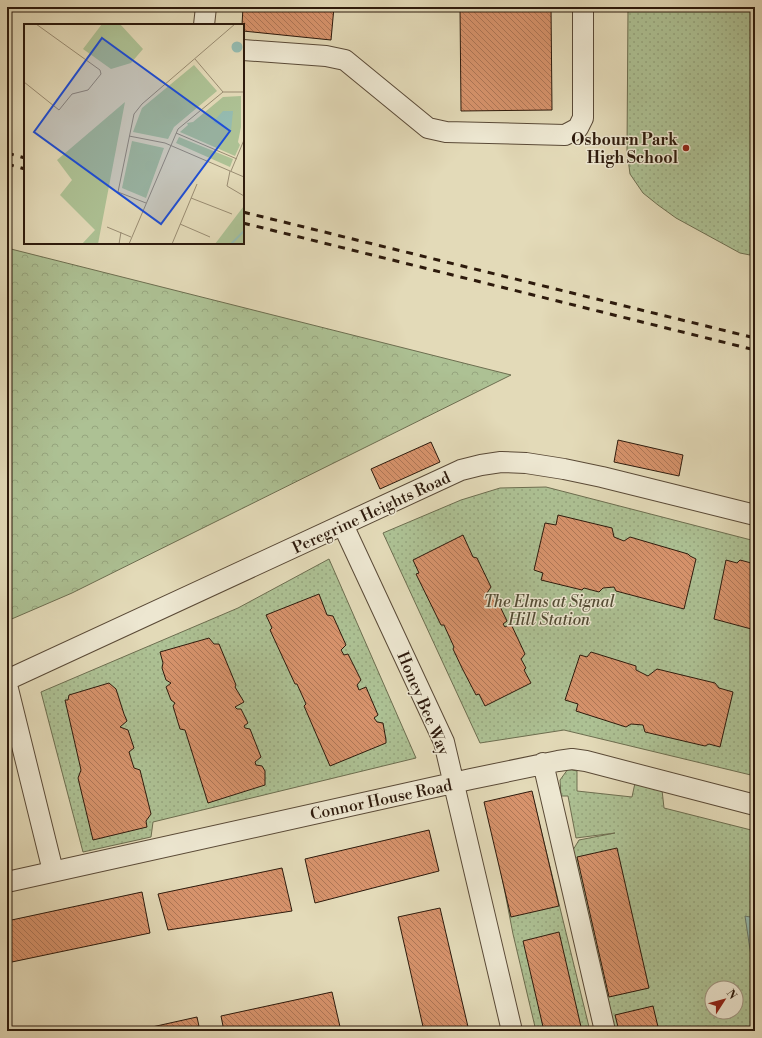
<svg xmlns="http://www.w3.org/2000/svg" width="762" height="1038" font-family="'Libre Bodoni',serif">
<style>
.green{fill:url(#green-dots);stroke:#6d6e50;fill-rule:evenodd}
.forest{fill:url(#forest-crowns);stroke:#6d6e50}
.water{fill:#95bbb0;stroke:#6b7b6e}
.building{fill:url(#building-back-hatch);stroke:#2d1a0c}
.lines{fill:none;stroke-linecap:round;stroke-linejoin:round}
.minor-casing{stroke:#5a4a37;stroke-width:22}
.minor{stroke:#ede7d1;stroke-width:20}
.rail{stroke:#2d1a0c;stroke-width:3;stroke-dasharray:7 7;stroke-linecap:butt}
.poi-dot{fill:#8f2418;stroke:#ede7d1;stroke-width:1.5}
.labels{text-anchor:middle;stroke-width:3;stroke-linejoin:round;paint-order:stroke}
.poi-label{font-size:16px;font-weight:bold;fill:#2d1a0c;stroke:#ede7d1;text-anchor:end}
.street-label{font-size:16px;fill:#2d1a0c;stroke:#ede7d1}
.park-label{font-size:16px;font-style:italic;fill:#534c35;stroke:#ede7d1}
.inset-river{fill:none;stroke:#95bbb0;stroke-width:2}
.inset-road{fill:none;stroke:#9a8d73;stroke-width:1}
.view{fill:#1d4ed8;fill-opacity:0.15;stroke:#1d4ed8;stroke-width:2}
.inset-edge{fill:none;stroke:#2d1a0c;stroke-width:2}
</style>
<defs>
<pattern id="green-dots" width="8" height="8" patternUnits="userSpaceOnUse"><rect width="8" height="8" fill="#adc194"/><path d="M2 2h.1M6 6h.1" fill="none" stroke="#95a57e" stroke-width="1.8" stroke-linecap="round"/></pattern>
<pattern id="forest-crowns" width="20" height="18" patternUnits="userSpaceOnUse"><rect width="20" height="18" fill="#adc194"/><path d="M2 6a3 3 0 1 1 6 0M12 15a3 3 0 1 1 6 0" fill="none" stroke="#95a57e"/></pattern>
<pattern id="building-back-hatch" width="6" height="6" patternUnits="userSpaceOnUse"><rect width="6" height="6" fill="#d7936c"/><path d="M-1 5l2 2M0 0l6 6M5-1l2 2" fill="none" stroke="#af7757"/></pattern>
</defs>
<rect width="100%" height="100%" fill="#e3dab8"/>
<filter id="stains"><feTurbulence type="fractalNoise" baseFrequency=".005" numOctaves="4"/><feColorMatrix values="0 0 0 0 .2 0 0 0 0 .09 0 0 0 0 .02 0 0 0 .5 -.17"/></filter>
<radialGradient id="worn" r=".72"><stop offset=".6" stop-color="#630" stop-opacity="0"/><stop offset="1" stop-color="#630" stop-opacity=".3"/></radialGradient>
<path class="green" d="M 628,7 L 755,7 L 755,256 L 740,253 L 676,218 L 658,205 L 643,193 L 630,174 L 627,151 Z
M 546,487 L 755,541 L 755,776 L 564,730 L 480,743 L 383,533 L 461,500 L 500,488 Z
M 329,559 L 416,758 L 153,822 L 151,837 L 83,852 L 41,692 L 238,608 Z
M 568,769 L 577,771 L 577,791 L 632,797 L 635,783 L 662,790 L 664,808 L 755,831 L 755,1031 L 613,1031 L 570,855 L 579,840 L 615,833 L 576,838 L 568,796 L 561,796 L 560,780 ZM 712,988 L 736,988 L 736,1012 L 712,1012 Z
M 532,793 L 590,1031 L 536,1031 L 513,934 L 488,805 Z"/>
<path class="forest" d="M 7,248 L 511,375 L 72,593 L 7,621 Z"/>
<path class="water" d="M 745,916 L 755,918 L 755,983 Z"/>
<path class="building" d="M 243,7 L 334,7 L 331,40 L 243,31 L 243,25 L 242,25 Z
M 460,7 L 551,7 L 552,110 L 461,111 Z
M 618,440 L 683,455 L 679,476 L 614,462 Z
M 431,442 L 440,462 L 380,489 L 371,469 Z
M 558,515 L 612,528 L 614,537 L 624,541 L 630,537 L 688,554 L 690,556 L 696,559 L 684,609 L 616,591 L 614,587 L 603,588 L 599,592 L 584,588 L 582,590 L 541,580 L 543,573 L 534,570 L 545,523 L 556,525 Z
M 463,535 L 473,557 L 477,558 L 491,587 L 487,593 L 489,595 L 495,596 L 507,621 L 503,624 L 505,627 L 511,624 L 525,654 L 521,659 L 526,668 L 524,670 L 531,683 L 485,706 L 479,694 L 476,695 L 462,668 L 453,649 L 454,647 L 444,625 L 441,625 L 416,574 L 419,573 L 413,560 Z
M 726,560 L 737,563 L 740,560 L 755,564 L 755,630 L 714,619 Z
M 319,594 L 327,615 L 333,616 L 346,645 L 341,650 L 344,655 L 348,654 L 361,680 L 357,685 L 359,690 L 366,687 L 378,715 L 374,718 L 377,722 L 383,723 L 386,740 L 386,743 L 330,766 L 304,706 L 306,704 L 297,684 L 295,684 L 270,630 L 272,628 L 266,615 Z
M 209,638 L 214,644 L 219,644 L 236,685 L 235,687 L 244,702 L 235,707 L 237,709 L 241,709 L 248,723 L 244,726 L 245,728 L 250,729 L 261,757 L 255,762 L 256,765 L 262,766 L 265,771 L 265,785 L 208,803 L 185,730 L 180,729 L 173,706 L 175,703 L 171,700 L 166,687 L 171,683 L 166,680 L 162,668 L 163,663 L 160,652 Z
M 591,652 L 636,666 L 636,670 L 648,676 L 657,669 L 715,683 L 719,688 L 733,692 L 720,747 L 709,744 L 705,746 L 645,732 L 643,725 L 631,724 L 626,727 L 576,711 L 578,704 L 565,700 L 580,655 L 587,657 Z
M 109,683 L 116,689 L 124,714 L 127,721 L 120,727 L 128,730 L 134,748 L 129,752 L 134,768 L 140,770 L 151,814 L 146,821 L 147,827 L 93,840 L 78,778 L 81,770 L 65,700 L 68,700 L 69,695 Z
M 532,791 L 559,906 L 511,917 L 484,802 Z
M 429,830 L 439,871 L 315,903 L 305,859 Z
M 7,833 L 11,851 L 7,852 Z
M 617,848 L 649,988 L 609,997 L 577,857 Z
M 282,868 L 292,911 L 168,930 L 158,894 Z
M 142,892 L 150,933 L 7,963 L 7,921 Z
M 440,908 L 469,1031 L 424,1031 L 398,917 Z
M 559,932 L 582,1031 L 544,1031 L 523,941 Z
M 332,992 L 341,1031 L 224,1031 L 221,1016 Z
M 653,1006 L 659,1031 L 619,1031 L 615,1015 Z
M 197,1017 L 200,1031 L 134,1031 Z"/>
<g class="lines">
<defs>
<path id="minor" d="M 204,25 L 206,7
M 243,50 L 326,56 L 345,60 L 428,128 L 446,132 L 565,135 L 578,128 L 583,118 L 583,7
M 343,525 L 444,742 L 512,1031
M 7,680 L 461,470 L 481,465 L 501,462 L 526,463 L 564,469 L 602,477 L 755,515
M 7,685 L 53,871
M 543,763 L 605,1031
M 7,882 L 471,779 L 558,761 L 572,759 L 586,761 L 755,805"/>
</defs>
<use href="#minor" class="minor-casing"/>
<use href="#minor" class="minor"/>
<path class="rail" d="M 7,153 L 25,158
M 7,164 L 25,169
M 243,212 L 755,338
M 243,223 L 755,350"/>
</g>
<circle class="poi-dot" cx="686" cy="148" r="4"/>
<g class="labels">
<g class="poi-label">
<text x="678" y="145">Osbourn Park<tspan x="678" dy="18">High School</tspan></text>
</g>
<g class="street-label">
<text transform="translate(371 512) rotate(-25)" y="6">Peregrine Heights Road</text>
<text transform="translate(424 703) rotate(67)" y="6">Honey Bee Way</text>
<text transform="translate(381 799) rotate(-12)" y="6">Connor House Road</text>
</g>
<g class="park-label">
<text x="549" y="607">The Elms at Signal<tspan x="549" dy="18">Hill Station</tspan></text>
</g>
</g>
<g transform="translate(24 24)">
<rect width="220" height="220" fill="#e3dab8"/>
<path d="M 78,0 L 96,0 L 119,25 L 107,39 L 87,45 L 59,25 ZM 170,41 L 193,67 L 150,103 L 144,115 L 109,108 L 118,84 ZM 217,72 L 217,103 L 214,118 L 216,121 L 211,132 L 156,108 L 164,101 L 163,99 L 169,98 L 199,73 ZM 155,113 L 209,135 L 206,143 L 152,119 ZM 108,117 L 140,124 L 122,174 L 98,164 ZM 220,182 L 220,220 L 191,220 L 216,187 Z" fill="#adc194"/>
<path d="M 101,78 L 74,220 L 58,220 L 71,206 L 36,171 L 48,156 L 33,136 ZM 220,208 L 220,220 L 207,220 L 210,215 Z" fill="#adc194"/>
<path d="M81 6a6 6 0 1 1 12 0a6 6 0 1 1-12 0Z" fill="#adc194"/>
<path d="M207.5 23a5.5 5.5 0 1 1 11 0a5.5 5.5 0 1 1-11 0ZM 199,87 L 209,87 L 207,107 L 189,98 Z" fill="#95bbb0"/>
<path class="inset-river" d="M 207,220 L 220,207"/>
<path class="inset-road" d="M 171,35 L 199,68M 0,58 L 35,86 L 48,70 L 64,66 L 77,50 L 76,46 L 12,0M 152,109 L 213,135M 105,112 L 141,119 L 220,153M 206,147 L 203,162 L 220,172M 207,147 L 220,116M 167,174 L 208,190M 122,179 L 94,168 L 110,90 L 118,80 L 211,0M 156,200 L 186,213M 83,203 L 107,213M 95,220 L 97,208M 105,220 L 154,105 L 199,68 L 220,68M 148,220 L 173,160"/>
<path class="view" d="M 78,14 L 206,107 L 137,200 L 10,108 Z"/>
<rect width="220" height="220" class="inset-edge"/>
</g>
<rect width="762" height="1038" fill="none" stroke="#e3dab8" stroke-width="24"/>
<rect x="8" y="8" width="746" height="1022" fill="none" stroke="#2d1a0c" stroke-width="2"/>
<rect x="12" y="12" width="738" height="1014" fill="none" stroke="#2d1a0c"/>
<g transform="translate(724 1000) rotate(54)"><circle r="19" fill="#ede7d1" stroke="#a09582"/>
<path d="M0-3L7 15L0 10L-7 15Z" fill="#8f2418"/>
<text y="-6" font-size="11" font-weight="bold" text-anchor="middle" fill="#2d1a0c">N</text>
</g>
<rect width="100%" height="100%" filter="url(#stains)"/>
<rect width="100%" height="100%" fill="url(#worn)"/>
</svg>
